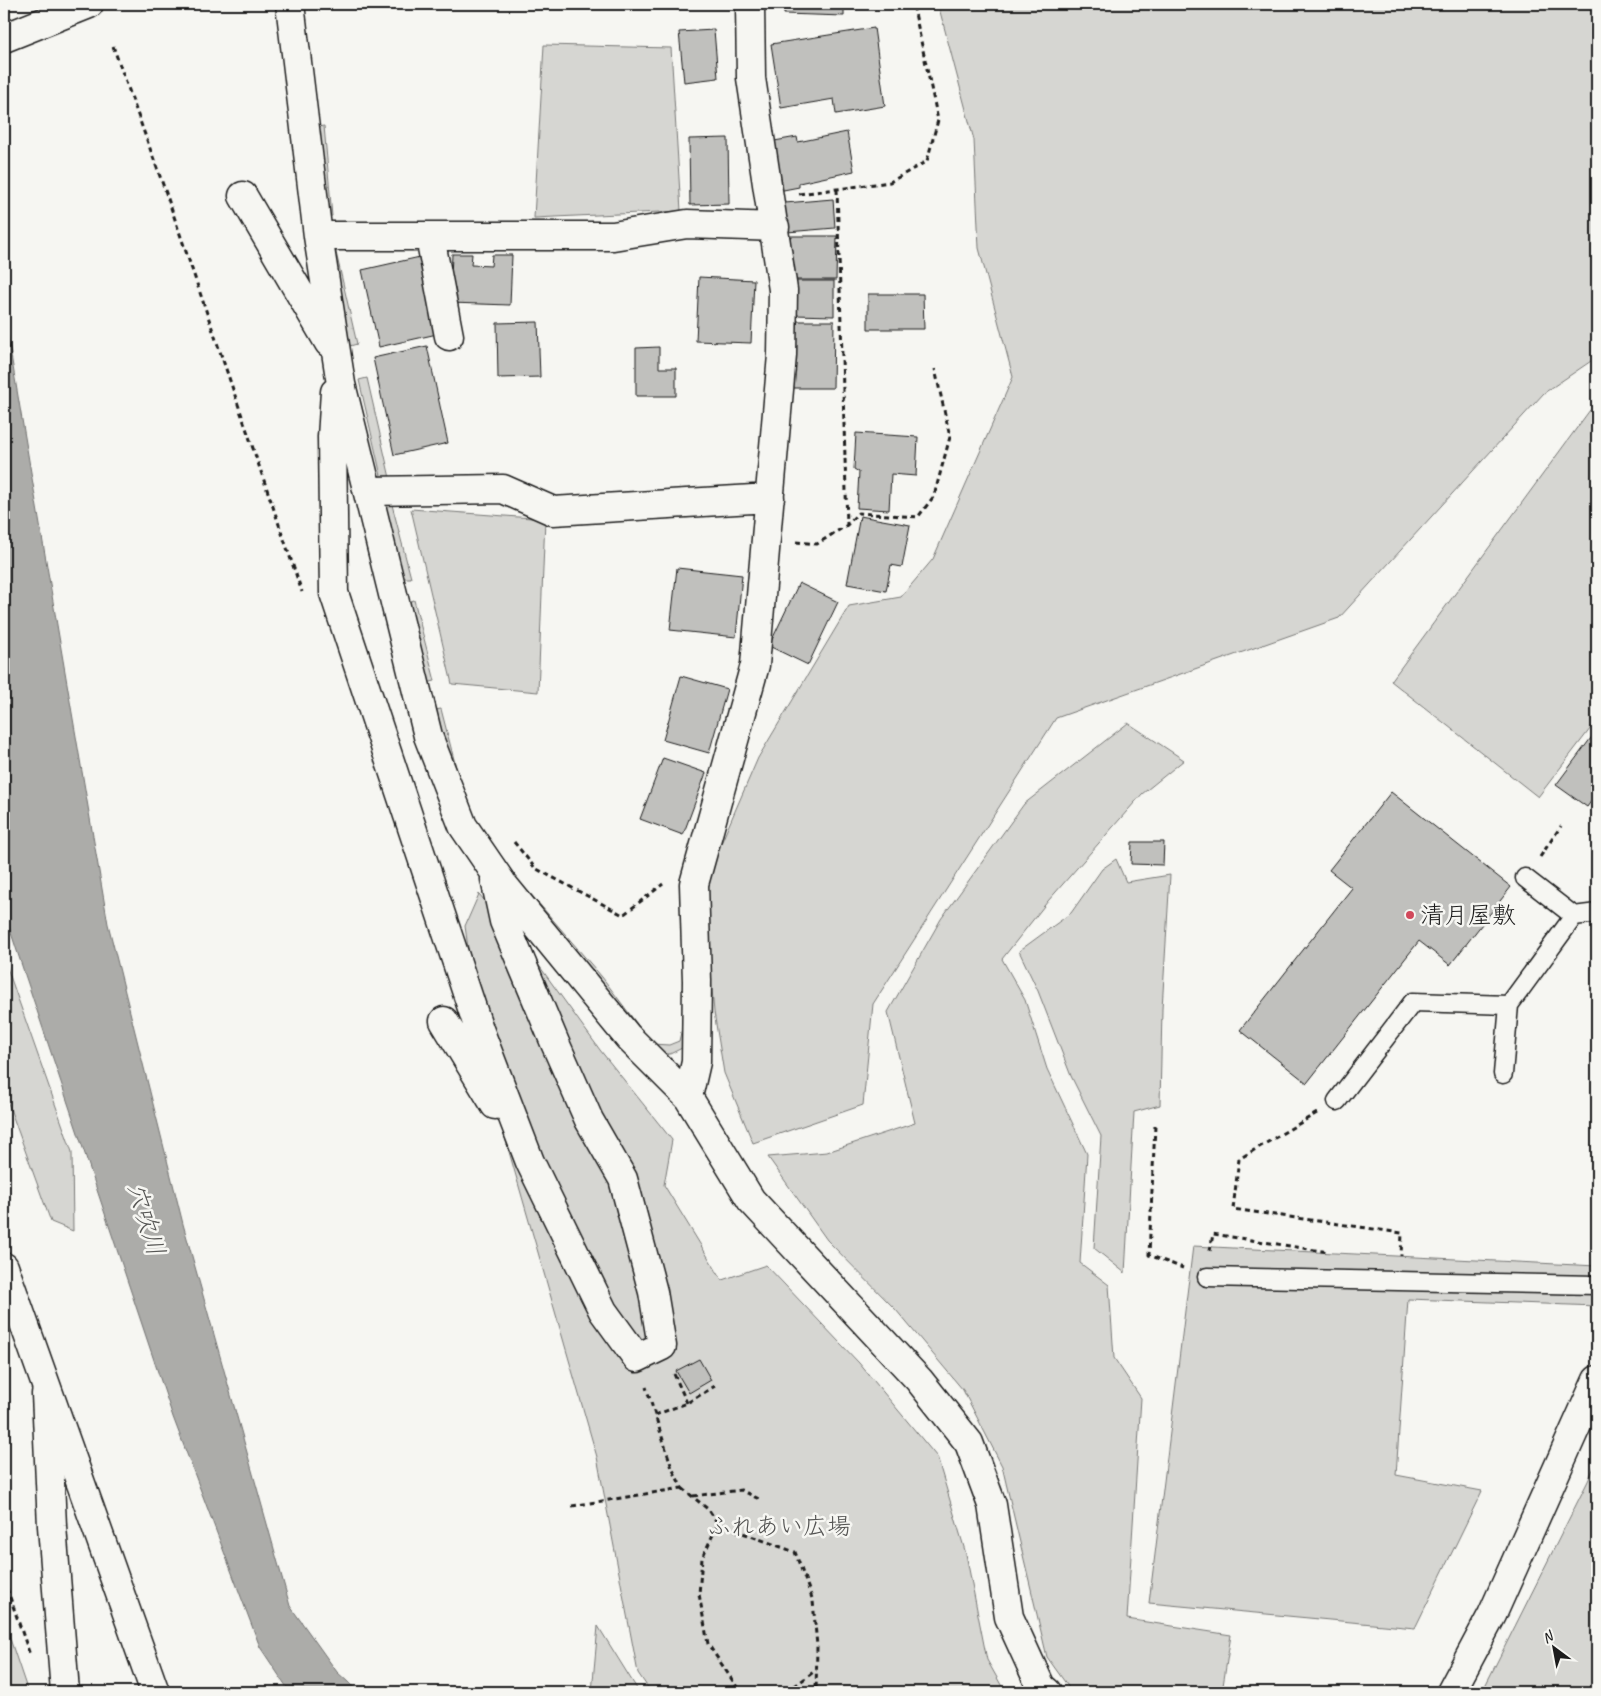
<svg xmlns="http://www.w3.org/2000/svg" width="1601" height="1696" font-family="Caveat,'Klee One',sans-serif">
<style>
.green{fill:#d6d6d2;stroke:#797977}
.water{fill:#acaca9;stroke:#727271}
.building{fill:#c0c0bd;stroke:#1c1c1c}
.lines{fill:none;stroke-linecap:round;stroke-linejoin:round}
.lane-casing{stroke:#1c1c1c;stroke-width:21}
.street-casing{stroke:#1c1c1c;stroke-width:31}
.secondary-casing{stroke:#1c1c1c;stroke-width:31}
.path{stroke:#1c1c1c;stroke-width:3;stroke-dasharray:5 4;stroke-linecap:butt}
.lane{stroke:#f6f6f2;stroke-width:18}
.street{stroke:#f6f6f2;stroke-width:28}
.secondary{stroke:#f6f6f2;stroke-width:28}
.poi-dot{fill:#d1495b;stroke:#f6f6f2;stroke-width:2}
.labels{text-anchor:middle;stroke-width:5;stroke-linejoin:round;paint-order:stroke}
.poi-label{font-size:24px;fill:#1c1c1c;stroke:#f6f6f2;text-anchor:start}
.park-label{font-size:24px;fill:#545453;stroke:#f6f6f2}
.water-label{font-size:25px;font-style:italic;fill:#565654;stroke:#f6f6f2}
</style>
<rect width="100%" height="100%" fill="#f6f6f2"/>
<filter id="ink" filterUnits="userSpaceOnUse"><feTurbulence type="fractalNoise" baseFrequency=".02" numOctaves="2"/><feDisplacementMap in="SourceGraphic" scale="10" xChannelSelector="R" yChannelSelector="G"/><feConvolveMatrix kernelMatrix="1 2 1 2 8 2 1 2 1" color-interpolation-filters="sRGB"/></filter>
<g filter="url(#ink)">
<path class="green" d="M 938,4 L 1597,4 L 1597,357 L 1544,393 L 1339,618 L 1056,718 L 873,1004 L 863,1105 L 753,1143 L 724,1073 L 714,1012 L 703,885 L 758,758 L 849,606 L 901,597 L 933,559 L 1013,377 L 979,248 L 974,140 Z
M 544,45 L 671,48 L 681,211 L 534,218 Z
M 324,126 L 332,216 L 326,217 L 317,127 Z
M 335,248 L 357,344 L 350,346 L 327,249 Z
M 367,378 L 390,478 L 382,480 L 359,380 Z
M 1590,410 L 1597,416 L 1597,720 L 1538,797 L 1391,681 Z
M 391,501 L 411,578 L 403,578 L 385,502 Z
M 411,509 L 545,519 L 538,692 L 452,684 Z
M 414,600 L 435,681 L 427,683 L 407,602 Z
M 441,709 L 457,771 L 451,772 L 435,710 Z
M 1128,723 L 1184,760 L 1142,794 L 1048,901 L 1002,959 L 1025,1000 L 1047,1069 L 1087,1154 L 1080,1263 L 1109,1285 L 1114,1358 L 1141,1398 L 1127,1619 L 1231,1635 L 1222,1692 L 1072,1692 L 1047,1657 L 1002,1466 L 963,1390 L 896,1310 L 827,1240 L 768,1157 L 827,1152 L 915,1123 L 888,1012 L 941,919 L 1024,804 Z
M 1116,859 L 1126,882 L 1170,875 L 1162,1009 L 1160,1105 L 1134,1112 L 1125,1273 L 1094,1248 L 1101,1136 L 1071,1076 L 1038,991 L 1019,951 L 1071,913 L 1102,869 Z
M 529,892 L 602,977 L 652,1044 L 669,1045 L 679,1041 L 683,1024 L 686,1046 L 670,1054 L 651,1053 L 521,895 Z
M 479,894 L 535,960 L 600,1050 L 672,1140 L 664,1185 L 722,1280 L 766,1265 L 859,1363 L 937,1457 L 966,1554 L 987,1660 L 1005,1692 L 651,1692 L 638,1673 L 597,1457 L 484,1065 L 465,926 Z
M 4,959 L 72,1152 L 73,1231 L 51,1222 L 4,1092 Z
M 1193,1246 L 1597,1266 L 1597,1306 L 1408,1299 L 1396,1475 L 1482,1491 L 1415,1628 L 1149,1603 Z
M 1597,1460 L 1597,1692 L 1482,1692 L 1588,1481 Z
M 4,1621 L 28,1692 L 4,1692 Z
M 598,1626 L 639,1692 L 592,1692 Z"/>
<path class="water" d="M 4,314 L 108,924 L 183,1224 L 290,1606 L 337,1672 L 359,1692 L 290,1692 L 260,1647 L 173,1417 L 4,912 Z"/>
<path class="building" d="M 784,4 L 844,4 L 844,16 L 784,14 Z
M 874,28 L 885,106 L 836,114 L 834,99 L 781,108 L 771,44 Z
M 714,30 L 718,78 L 684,82 L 679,32 Z
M 847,132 L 854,171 L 799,183 L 799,187 L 773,192 L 763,143 L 797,137 L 798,142 Z
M 728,138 L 729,204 L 690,205 L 689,139 Z
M 833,199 L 835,228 L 787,232 L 785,203 Z
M 790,236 L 837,236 L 836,280 L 790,280 Z
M 452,254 L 472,254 L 471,265 L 491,266 L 492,255 L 512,255 L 510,305 L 450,303 Z
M 420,257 L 437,334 L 379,347 L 362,270 Z
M 699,277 L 754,280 L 751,343 L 696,341 Z
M 795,281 L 834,281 L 834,316 L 795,315 Z
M 868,294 L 923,294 L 924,329 L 868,329 Z
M 793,321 L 834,321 L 833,388 L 792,388 Z
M 538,322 L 540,377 L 498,378 L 497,323 Z
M 427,346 L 448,443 L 394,455 L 373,358 Z
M 659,347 L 659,368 L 676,368 L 676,396 L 636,396 L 636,348 Z
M 856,433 L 918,437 L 916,476 L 891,474 L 889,510 L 857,508 L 859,472 L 854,469 Z
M 860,516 L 910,525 L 902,567 L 891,565 L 886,591 L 847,584 Z
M 677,568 L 742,575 L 736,637 L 670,630 Z
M 799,583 L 838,602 L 808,665 L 769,646 Z
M 681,676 L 727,689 L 709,753 L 663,740 Z
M 1597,730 L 1597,793 L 1587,807 L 1556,785 Z
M 663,758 L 706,773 L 683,835 L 640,819 Z
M 1391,792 L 1511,887 L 1450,965 L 1419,941 L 1307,1083 L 1240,1030 L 1352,888 L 1329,870 Z
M 1132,842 L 1164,842 L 1163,865 L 1131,864 Z
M 699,1359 L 711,1380 L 689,1393 L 676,1371 Z"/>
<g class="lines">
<defs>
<path id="lane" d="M 1525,878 L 1574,916
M 1503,1074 L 1509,1005
M 1337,1101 L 1413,1002 L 1509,1005 L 1574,916 L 1597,913
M 1207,1277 L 1597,1285"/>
<path id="street" d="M 290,4 L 318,236 L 341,384 L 428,736 L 463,826 L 502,883 L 628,1037 L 688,1097 L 751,1200 L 919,1380 L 969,1443 L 992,1505 L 1009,1617 L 1041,1687 L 1047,1692
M 4,38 L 89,4
M 243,196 L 329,343
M 318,236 L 613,236 L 687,224 L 775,227
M 430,237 L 449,336
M 335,392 L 332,437 L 334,593 L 479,1029 L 530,1162 L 603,1311 L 637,1358 L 662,1346 L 653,1292 L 623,1179 L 589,1120 L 555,1043 L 504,921 L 495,879
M 368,491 L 503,489 L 553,511 L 770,498
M 444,1021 L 495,1105
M 688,1097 L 696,1062 L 697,981 L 694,884 L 755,665 L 782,355 L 783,290 L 751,78 L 750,4
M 46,1394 L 52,1526 L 65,1692
M 1451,1692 L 1492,1615 L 1597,1380"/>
<path id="secondary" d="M 4,1267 L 155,1692"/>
</defs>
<use href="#lane" class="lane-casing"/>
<use href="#street" class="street-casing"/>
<use href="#secondary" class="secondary-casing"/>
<path class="path" d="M 113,46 L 166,193 L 302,592
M 837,189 L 847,525
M 799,194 L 890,182 L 927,161 L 938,120 L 913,4
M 796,542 L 817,544 L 847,525 L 858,513 L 918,517 L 934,496 L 950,437 L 935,369
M 514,842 L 535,868 L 623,915 L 663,884
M 1540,857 L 1561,826
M 1317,1113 L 1239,1159 L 1233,1209 L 1402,1233 L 1401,1256
M 1155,1126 L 1149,1255 L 1183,1268
M 1210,1251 L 1213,1234 L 1328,1252
M 674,1374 L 687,1403
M 655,1415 L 687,1403 L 715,1386
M 682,1488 L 709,1510 L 718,1524 L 702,1558 L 699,1594 L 708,1644 L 737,1687 L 748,1692
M 693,1496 L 741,1490 L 761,1500
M 572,1506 L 682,1488 L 672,1468 L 646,1387
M 718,1524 L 795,1552 L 813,1601 L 817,1646 L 816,1692
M 4,1580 L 30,1655
M 735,1692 L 737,1687
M 787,1692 L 816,1670"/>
<use href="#lane" class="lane"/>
<use href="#street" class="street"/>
<use href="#secondary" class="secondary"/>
</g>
</g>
<circle class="poi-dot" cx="1410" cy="915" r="5"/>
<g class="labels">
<g class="poi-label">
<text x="1420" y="923">清月屋敷</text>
</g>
<g class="park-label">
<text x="779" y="1534">ふれあい広場</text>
</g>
<g class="water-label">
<text transform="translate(147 1219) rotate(73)" y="9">穴吹川</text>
</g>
</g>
<rect width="1601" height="1696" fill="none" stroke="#f6f6f2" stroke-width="20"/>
<rect x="10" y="10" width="1581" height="1676" fill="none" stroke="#1c1c1c" stroke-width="2" filter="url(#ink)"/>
<g transform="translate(1554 1648) rotate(328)" stroke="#f6f6f2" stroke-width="4" paint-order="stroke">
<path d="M0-4L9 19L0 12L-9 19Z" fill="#1c1c1c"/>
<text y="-8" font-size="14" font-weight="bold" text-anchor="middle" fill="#1c1c1c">N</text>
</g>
</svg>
